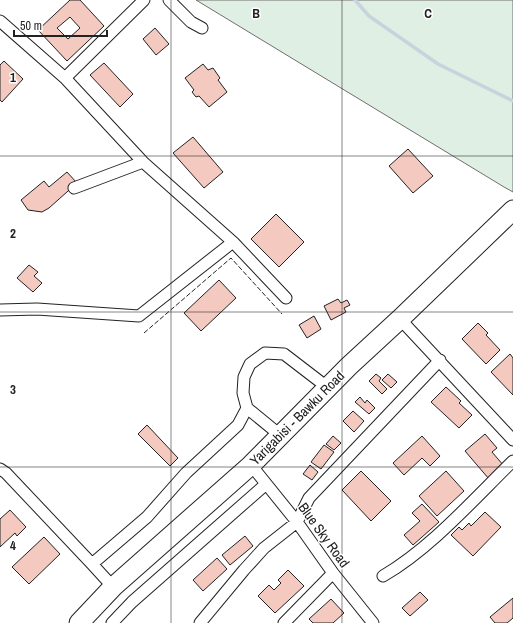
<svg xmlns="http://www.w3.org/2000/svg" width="513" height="623" font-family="'Archivo Narrow',sans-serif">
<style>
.green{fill:#e0efe3;stroke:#6f6f6f}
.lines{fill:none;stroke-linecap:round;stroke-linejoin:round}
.stream{stroke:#c7d3dd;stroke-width:3.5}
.building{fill:#f3c9c0;stroke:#222;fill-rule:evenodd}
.minor-casing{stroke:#222;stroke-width:13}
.trunk-casing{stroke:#222;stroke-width:21}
.minor{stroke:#fff;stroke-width:11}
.trunk{stroke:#fff;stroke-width:19}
.fence{stroke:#222;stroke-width:1;stroke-dasharray:5 2;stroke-linecap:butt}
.grid{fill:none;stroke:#222;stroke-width:1;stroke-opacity:0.55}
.labels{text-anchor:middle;stroke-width:3;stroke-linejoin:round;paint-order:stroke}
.street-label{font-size:14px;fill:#222;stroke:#fff}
.grid-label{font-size:13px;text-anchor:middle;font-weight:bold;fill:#222;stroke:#fff;stroke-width:3;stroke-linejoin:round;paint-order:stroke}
</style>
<rect width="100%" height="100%" fill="#fff"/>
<path class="green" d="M 196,0 L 513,0 L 513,192 L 504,187 Z"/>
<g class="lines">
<path class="stream" d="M 355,0 L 369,16 L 438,64 L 513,101"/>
</g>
<path class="building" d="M 70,0 L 80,0 L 104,26 L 67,61 L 38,30 ZM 70,17 L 80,28 L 68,39 L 57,28 Z
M 155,28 L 169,44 L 156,55 L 143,39 Z
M 4,61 L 23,79 L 2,102 L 0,100 L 0,65 Z
M 104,63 L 133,94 L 120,107 L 90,75 Z
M 203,64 L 208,70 L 213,68 L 220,78 L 218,80 L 227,92 L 209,107 L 199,96 L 196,97 L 192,92 L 194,90 L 185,78 Z
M 193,137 L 223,172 L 204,188 L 173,153 Z
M 408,149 L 433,176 L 413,193 L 389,166 Z
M 67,172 L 77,183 L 49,208 L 42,212 L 28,210 L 21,200 L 44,181 L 49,187 Z
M 276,214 L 304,242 L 279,267 L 251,239 Z
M 29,265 L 38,272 L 34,276 L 42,283 L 33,292 L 17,278 Z
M 219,280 L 236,298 L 201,331 L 184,313 Z
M 338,299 L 341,303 L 347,300 L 350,305 L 344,308 L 346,312 L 331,320 L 324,306 Z
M 314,316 L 321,329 L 307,338 L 299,325 Z
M 478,323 L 488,333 L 486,335 L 500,350 L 486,364 L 462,339 Z
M 510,354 L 513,358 L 513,395 L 491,372 Z
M 376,374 L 381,378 L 379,381 L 387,389 L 382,394 L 369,381 Z
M 388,374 L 397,382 L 391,388 L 382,380 Z
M 446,387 L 461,401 L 459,403 L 472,415 L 459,428 L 431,402 Z
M 360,397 L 365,403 L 367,400 L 375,408 L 369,414 L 355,402 Z
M 353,411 L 364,421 L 354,432 L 343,421 Z
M 147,425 L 178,458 L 170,466 L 138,434 Z
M 485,434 L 497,448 L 492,452 L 504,466 L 489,479 L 465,451 Z
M 333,436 L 341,443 L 334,450 L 326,444 Z
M 422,436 L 440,456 L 430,466 L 422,458 L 404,475 L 393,463 Z
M 324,445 L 334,452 L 321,469 L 311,462 Z
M 310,465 L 318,472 L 312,480 L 303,474 Z
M 361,471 L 391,501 L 371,521 L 342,490 Z
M 446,471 L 464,491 L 437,516 L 419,496 Z
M 422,504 L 439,522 L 413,545 L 404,535 L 420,521 L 412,513 Z
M 10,510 L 26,527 L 17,536 L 15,533 L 0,547 L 0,519 Z
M 485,512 L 501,527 L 473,556 L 451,535 L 459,527 L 462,530 L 469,523 L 471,526 Z
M 245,536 L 253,546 L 230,565 L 222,555 Z
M 44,537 L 60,554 L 29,584 L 12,567 Z
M 217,558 L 227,569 L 203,591 L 193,580 Z
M 288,570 L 304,586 L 275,613 L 258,596 L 269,585 L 274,590 L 281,583 L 278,580 Z
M 420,592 L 428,600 L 410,616 L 402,608 Z
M 513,598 L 513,618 L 507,623 L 495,623 L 490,617 Z
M 331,599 L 344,613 L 333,623 L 313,623 L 309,619 Z"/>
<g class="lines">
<defs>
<path id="minor" d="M 169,0 L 191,22 L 202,28
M 0,21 L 65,78 L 143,162 L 233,242 L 286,298
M 65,78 L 144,0
M 74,188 L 143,162
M 0,310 L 37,309 L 139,316 L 233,242
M 400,319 L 513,440
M 247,408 L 280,435
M 251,465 L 297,522 L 333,573 L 373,623
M 0,469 L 6,473 L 92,564 L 113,587
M 92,564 L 147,517 L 186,473 L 238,425 L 247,408 L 243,393 L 244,377 L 250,364 L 265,353 L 284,354 L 327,387
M 383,576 C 431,548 473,500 513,461
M 112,623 L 132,602 L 266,484
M 200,623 L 244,570 L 264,548 L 297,522 L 309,498 L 440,360
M 284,623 L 333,573"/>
<path id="trunk" d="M 79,623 L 113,587 L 251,465 L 349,366 L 400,319 L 513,210"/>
</defs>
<use href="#minor" class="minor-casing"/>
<use href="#trunk" class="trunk-casing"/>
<use href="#minor" class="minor"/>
<use href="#trunk" class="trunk"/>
<path class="fence" d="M 144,333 L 231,258 L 282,314"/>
</g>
<path class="grid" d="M 171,0 L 171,623M 342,0 L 342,623M 0,156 L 513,156M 0,312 L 513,312M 0,467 L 513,467"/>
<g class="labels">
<g class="street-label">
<text transform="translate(297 418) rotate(-45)" y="5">Yarigabisi - Bawku Road</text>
<text transform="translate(324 535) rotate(54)" y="5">Blue Sky Road</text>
</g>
</g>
<g class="grid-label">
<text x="256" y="18">B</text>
<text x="428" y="18">C</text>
<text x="13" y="82">1</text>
<text x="13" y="238">2</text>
<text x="13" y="394">3</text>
<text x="13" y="550">4</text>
</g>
<path d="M14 30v6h93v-6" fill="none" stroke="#222222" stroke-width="2"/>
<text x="20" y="30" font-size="12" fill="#222222" stroke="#ffffff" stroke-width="3" paint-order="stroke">50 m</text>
</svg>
